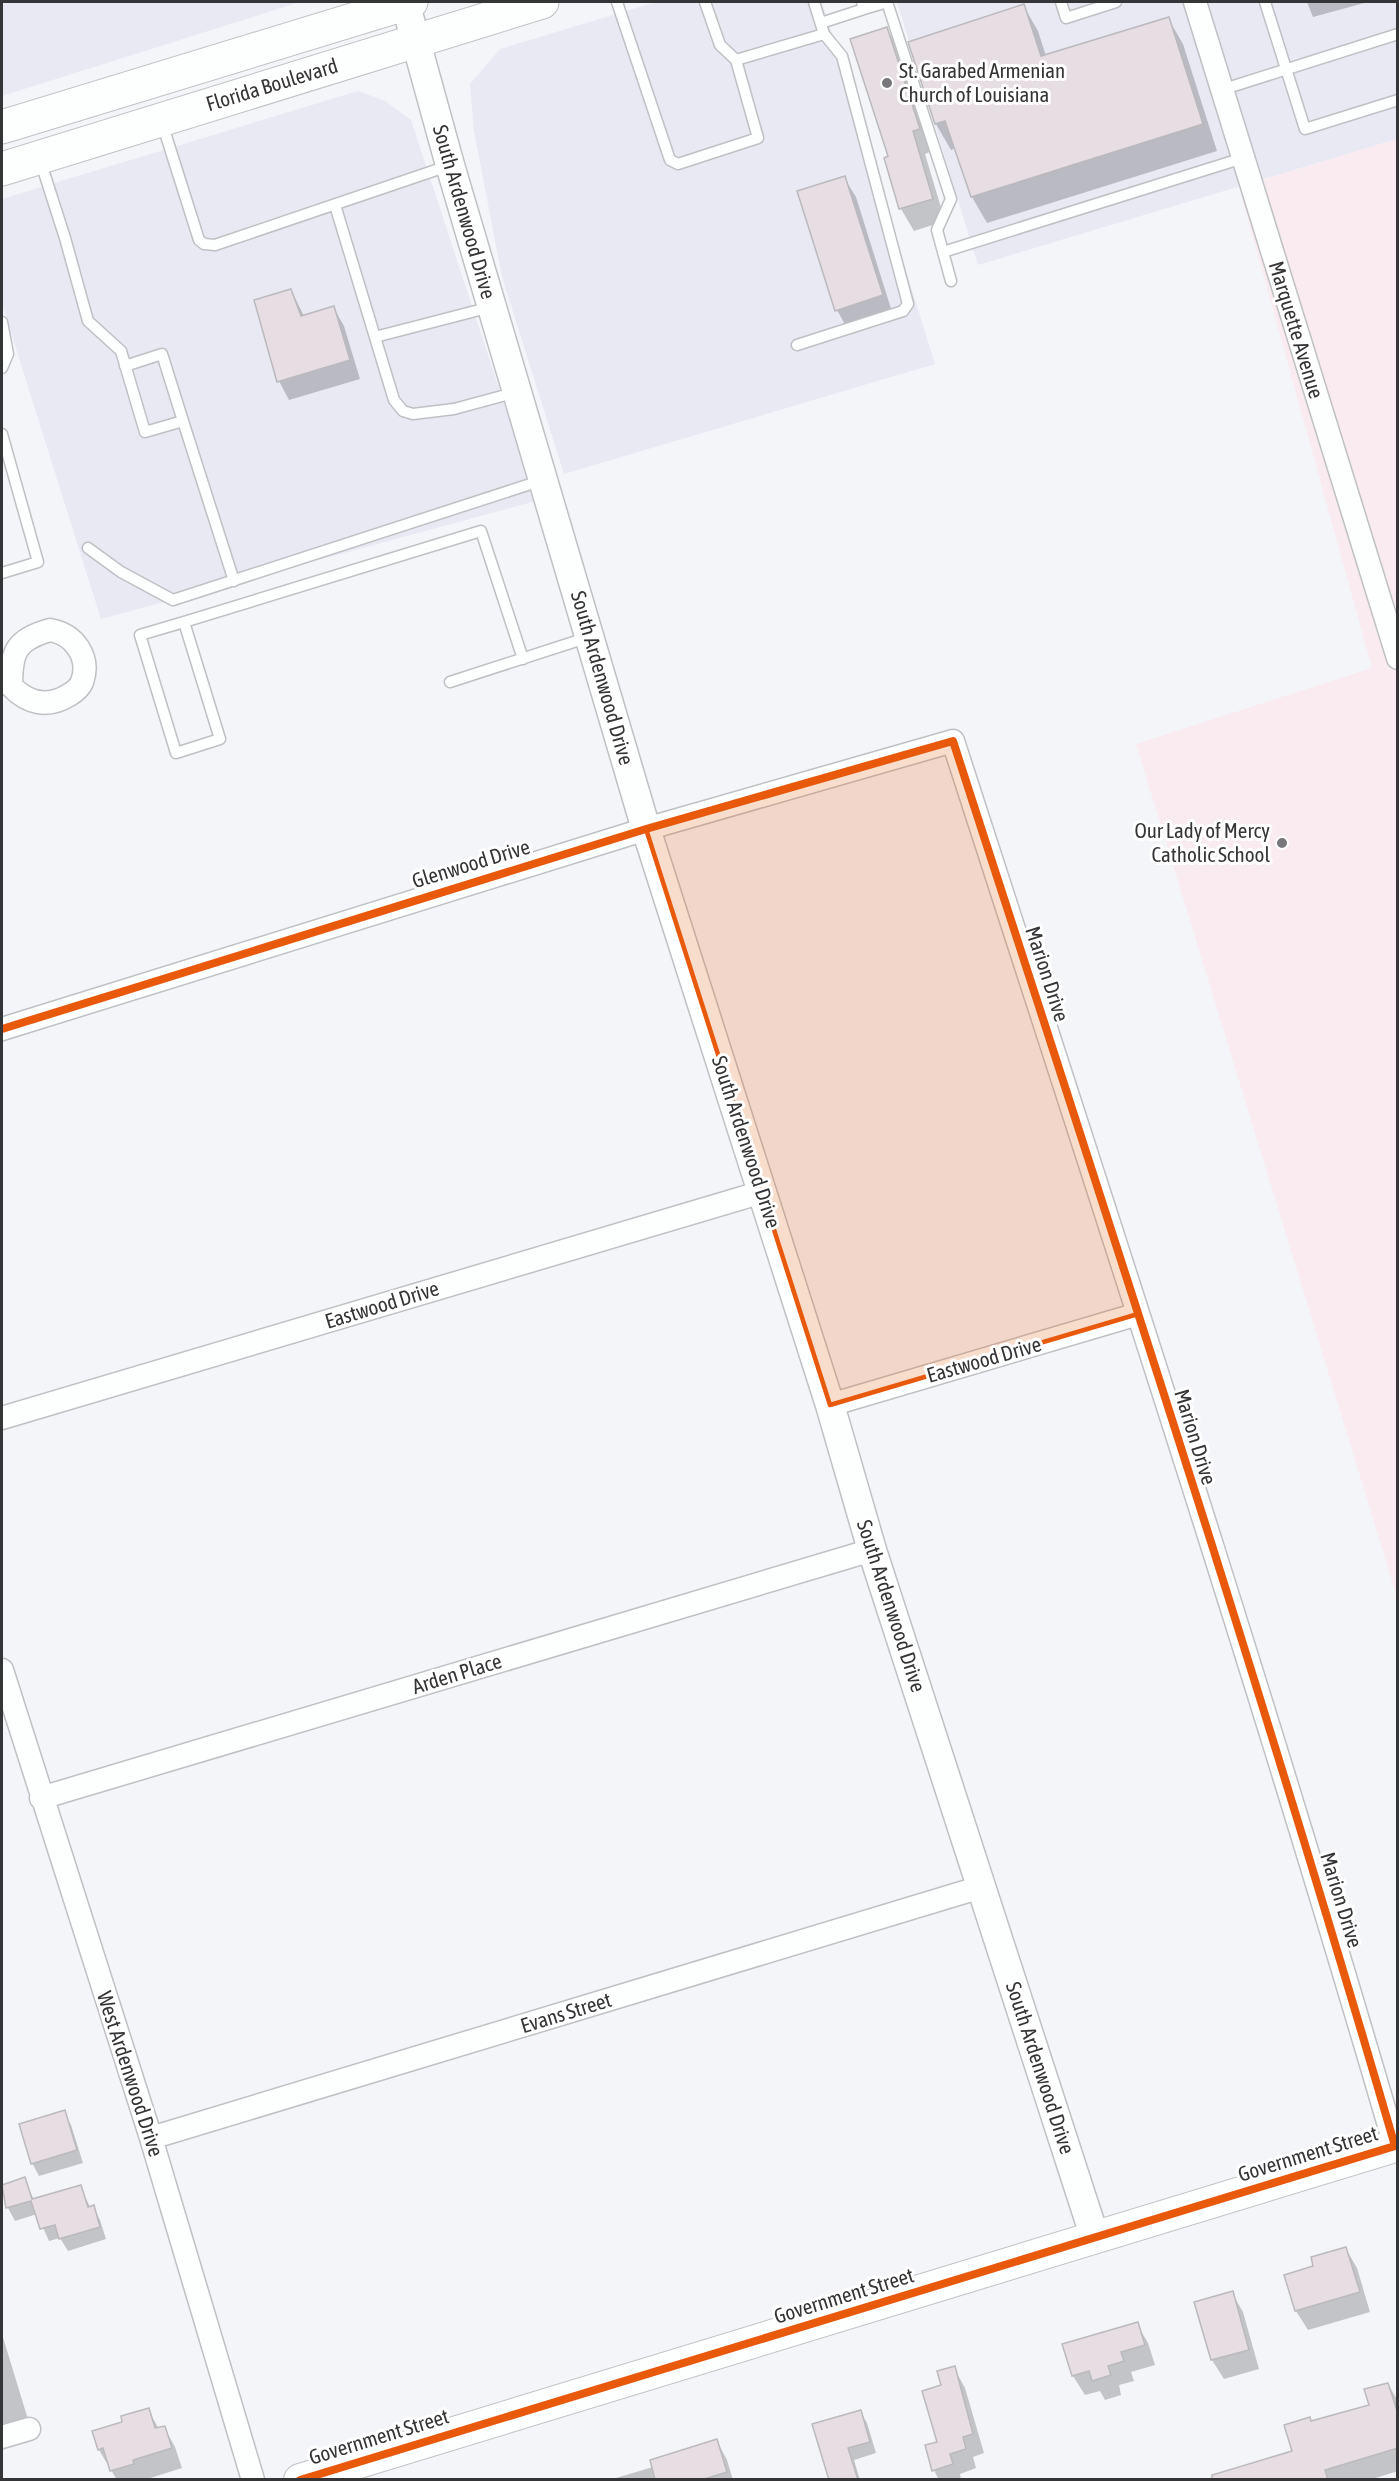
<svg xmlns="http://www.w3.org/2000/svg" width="1399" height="2481" font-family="'Asap Condensed',sans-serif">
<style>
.built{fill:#e8e9f3}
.education{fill:#f9ebf0}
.shadow{fill:#0003}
.building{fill:#e7dee4;stroke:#bab9bb;stroke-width:1.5}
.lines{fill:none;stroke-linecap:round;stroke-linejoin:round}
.service-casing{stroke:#bfc0c3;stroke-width:13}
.minor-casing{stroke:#bfc0c3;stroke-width:25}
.tertiary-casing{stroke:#bfc0c3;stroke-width:31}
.secondary-casing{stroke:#bfc0c3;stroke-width:34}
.primary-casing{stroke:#bfc0c3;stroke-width:35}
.service{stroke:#fdfefe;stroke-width:10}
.minor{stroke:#fdfefe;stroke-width:22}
.tertiary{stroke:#fdfefe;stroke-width:28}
.secondary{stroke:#fdfefe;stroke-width:32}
.primary{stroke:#fdfefe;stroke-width:33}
.cycleway-casing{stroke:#fff;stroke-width:11}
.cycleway{stroke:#e8590c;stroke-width:8}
.marked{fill:#e8590c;fill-opacity:0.2;stroke:#e8590c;stroke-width:4.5;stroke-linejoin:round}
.poi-dot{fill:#78787c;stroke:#fff;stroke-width:2}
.labels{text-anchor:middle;stroke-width:6;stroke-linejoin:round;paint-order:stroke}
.poi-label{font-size:21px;fill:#353538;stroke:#fff;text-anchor:start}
.street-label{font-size:21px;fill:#353538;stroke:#fff}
</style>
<rect width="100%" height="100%" fill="#f4f5f9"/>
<path class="built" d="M 2,2 L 300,2 L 2,96 Z
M 656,2 L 822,2 L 935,364 L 564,474 L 502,277 L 474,131 L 470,84 L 500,49 Z
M 897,2 L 1397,2 L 1397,139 L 978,265 Z
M 358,91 L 385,101 L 411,120 L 536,501 L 101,619 L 2,304 L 2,199 Z"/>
<path class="education" d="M 1397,139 L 1397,1597 L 1136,744 L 1372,668 L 1239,187 Z"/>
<path class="shadow" d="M 1307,2 L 1368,2 L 1313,17 Z
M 1023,5 L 1038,31 L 1046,56 L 1168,18 L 1183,44 L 1217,151 L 987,223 L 972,197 L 956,148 L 951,150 L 936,124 Z
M 887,29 L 900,51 L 932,151 L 925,154 L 945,221 L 914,231 L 901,209 L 886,159 L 890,157 Z
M 844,178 L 856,197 L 893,315 L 848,330 L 837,310 Z
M 291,290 L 304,316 L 333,307 L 344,326 L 360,379 L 289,400 L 279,381 Z
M 64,2112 L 71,2125 L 83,2163 L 39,2176 L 32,2163 Z
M 24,2179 L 34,2200 L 80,2186 L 90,2207 L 93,2207 L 100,2220 L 106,2239 L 68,2251 L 60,2238 L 49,2241 L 37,2214 L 15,2221 L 8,2208 L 2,2186 Z
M 1346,2249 L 1357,2268 L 1370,2312 L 1308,2330 L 1296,2311 L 1286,2276 L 1315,2267 Z
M 1232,2293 L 1243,2312 L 1259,2369 L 1224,2379 L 1212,2360 L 1196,2303 Z
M 1137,2324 L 1148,2343 L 1155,2365 L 1131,2372 L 1134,2381 L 1119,2385 L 1121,2395 L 1105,2400 L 1100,2391 L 1085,2395 L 1073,2376 L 1064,2345 Z
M 2,2334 L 30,2426 L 2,2435 Z
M 954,2368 L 965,2388 L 984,2453 L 973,2457 L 976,2468 L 960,2474 L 961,2480 L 939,2480 L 934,2470 L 939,2443 L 943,2386 Z
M 1388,2384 L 1398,2401 L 1398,2471 L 1369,2480 L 1228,2480 L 1293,2452 L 1311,2423 L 1370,2406 Z
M 148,2410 L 159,2429 L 164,2427 L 175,2447 L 182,2468 L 144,2480 L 117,2480 L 99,2450 L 94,2432 L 124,2423 Z
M 860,2411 L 867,2423 L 876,2453 L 854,2460 L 860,2480 L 831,2480 Z
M 717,2441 L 727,2460 L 733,2480 L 609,2480 L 653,2467 Z"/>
<path class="building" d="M 1024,4 L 1041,56 L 1169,17 L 1203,124 L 971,197 L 945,121 L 935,124 L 908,42 Z
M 887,27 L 920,129 L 913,131 L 933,199 L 899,209 L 884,158 L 888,156 L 850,39 Z
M 845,176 L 883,295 L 835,311 L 797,191 Z
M 291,289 L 301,316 L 334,306 L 350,360 L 277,382 L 254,300 Z
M 65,2110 L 77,2150 L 31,2164 L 19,2124 Z
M 25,2177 L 32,2199 L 81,2185 L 88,2207 L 94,2205 L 100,2227 L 59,2239 L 55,2225 L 40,2229 L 31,2201 L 6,2208 L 2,2185 Z
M 1346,2247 L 1360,2292 L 1295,2311 L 1284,2275 L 1313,2266 L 1311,2257 Z
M 1233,2291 L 1249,2350 L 1211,2360 L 1194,2302 Z
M 1138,2322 L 1145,2345 L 1121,2352 L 1124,2361 L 1108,2366 L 1111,2375 L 1092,2381 L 1089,2371 L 1072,2376 L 1062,2344 Z
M 955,2366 L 973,2434 L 963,2437 L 966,2449 L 950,2454 L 953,2464 L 932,2471 L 925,2445 L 937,2442 L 922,2391 L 941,2385 L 937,2371 Z
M 1388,2383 L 1398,2414 L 1398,2448 L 1325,2470 L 1328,2480 L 1212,2480 L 1212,2475 L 1292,2451 L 1284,2425 L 1310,2417 L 1311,2421 L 1369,2405 L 1364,2389 Z
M 149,2408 L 155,2428 L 165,2426 L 172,2448 L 133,2460 L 134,2464 L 110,2471 L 103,2448 L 98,2450 L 92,2431 L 122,2422 L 121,2416 Z
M 861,2410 L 870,2442 L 848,2448 L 858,2480 L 829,2480 L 812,2424 Z
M 717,2439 L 727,2472 L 701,2480 L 655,2480 L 650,2460 Z"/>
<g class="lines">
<defs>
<path id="service" d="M 617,2 L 670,160 L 678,164 L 758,138 L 736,60 L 720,45 L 705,2
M 862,2 L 864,9 L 887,2 L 951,199 L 937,230 L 951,281
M 1061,2 L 1066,18 L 1116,2
M 1265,2 L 1305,129 L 1398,100
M 821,23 L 864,9
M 736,60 L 824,34 L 814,2
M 1221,90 L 1398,34
M 162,123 L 199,240 L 204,244 L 215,245 L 448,166
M 40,160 L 65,238 L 88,321 L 121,351 L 145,432 L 183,421 L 234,581
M 335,205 L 394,400 L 403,411 L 413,414 L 454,409 L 517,392
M 943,252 L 1243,158
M 2,322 L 8,354 L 2,368
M 375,337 L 491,307
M 797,345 L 903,311 L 908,304 L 842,56 L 824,34
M 125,366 L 162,354 L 183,421
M 2,434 L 38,562 L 2,573
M 88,548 L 121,572 L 173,600 L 543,480
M 184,622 L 220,739 L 176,753 L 140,635 L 184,622 L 481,531 L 523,659
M 450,682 L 589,637"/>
<path id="minor" d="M 1195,2 L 1398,658
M 50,630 C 74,634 91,657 82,682 C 80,687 74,692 69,695 C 48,708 28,704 11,686 C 11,651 16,640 50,630 Z
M 2,1029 L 646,829 L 953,741 C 1104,1208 1258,1675 1395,2146
M 830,1405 L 1138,1314
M 2,1418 L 762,1192
M 2,1670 L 151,2138 L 253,2480
M 41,1798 L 872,1550
M 151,2138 L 981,1887
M 2,2437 L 29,2429"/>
<path id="tertiary" d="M 405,2 L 450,165 L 646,829 L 830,1405 L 872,1550 L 1095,2238"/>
<path id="secondary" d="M 300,2480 L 1398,2145"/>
<path id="primary" d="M 2,127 L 411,2
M 2,169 L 542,2"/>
</defs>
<use href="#service" class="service-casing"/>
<use href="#minor" class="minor-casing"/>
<use href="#tertiary" class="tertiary-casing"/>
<use href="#secondary" class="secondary-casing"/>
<use href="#primary" class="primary-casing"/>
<use href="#service" class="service"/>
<use href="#minor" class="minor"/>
<use href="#tertiary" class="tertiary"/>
<use href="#secondary" class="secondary"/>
<use href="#primary" class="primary"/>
<defs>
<path id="cycleway" d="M 2,1029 L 646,829 L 953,741 C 1104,1208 1258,1675 1395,2146
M 300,2480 L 1398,2145"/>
</defs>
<use href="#cycleway" class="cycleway-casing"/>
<use href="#cycleway" class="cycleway"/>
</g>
<path class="marked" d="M 953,741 L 1138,1314 L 830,1405 L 646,829 Z"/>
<g class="poi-dot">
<circle cx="887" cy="83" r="6"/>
<circle cx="1282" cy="843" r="6"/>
</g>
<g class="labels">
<g class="poi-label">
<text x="899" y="78">St. Garabed Armenian<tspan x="899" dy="24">Church of Louisiana</tspan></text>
<text x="1270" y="838" text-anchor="end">Our Lady of Mercy<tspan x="1270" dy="24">Catholic School</tspan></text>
</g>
<g class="street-label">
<text transform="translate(272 85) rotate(-17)" y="7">Florida Boulevard</text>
<text transform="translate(464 212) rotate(74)" y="7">South Ardenwood Drive</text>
<text transform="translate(1296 330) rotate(73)" y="7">Marquette Avenue</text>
<text transform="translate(602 678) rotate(74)" y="7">South Ardenwood Drive</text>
<text transform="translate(471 864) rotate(-17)" y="7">Glenwood Drive</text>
<text transform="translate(1047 974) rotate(72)" y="7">Marion Drive</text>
<text transform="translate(746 1142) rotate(72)" y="7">South Ardenwood Drive</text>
<text transform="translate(382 1305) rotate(-17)" y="7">Eastwood Drive</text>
<text transform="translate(984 1360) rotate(-16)" y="7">Eastwood Drive</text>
<text transform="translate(1195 1437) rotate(73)" y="7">Marion Drive</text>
<text transform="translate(891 1606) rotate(72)" y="7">South Ardenwood Drive</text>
<text transform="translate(457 1674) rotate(-17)" y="7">Arden Place</text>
<text transform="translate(1341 1900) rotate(73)" y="7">Marion Drive</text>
<text transform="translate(566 2013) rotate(-17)" y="7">Evans Street</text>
<text transform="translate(1040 2068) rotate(72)" y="7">South Ardenwood Drive</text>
<text transform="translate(130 2074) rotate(72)" y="7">West Ardenwood Drive</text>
<text transform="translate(1308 2154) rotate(-17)" y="7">Government Street</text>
<text transform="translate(844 2296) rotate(-17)" y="7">Government Street</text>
<text transform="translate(379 2437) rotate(-17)" y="7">Government Street</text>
</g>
</g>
<rect width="1399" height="2481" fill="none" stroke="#353538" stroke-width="6"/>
</svg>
